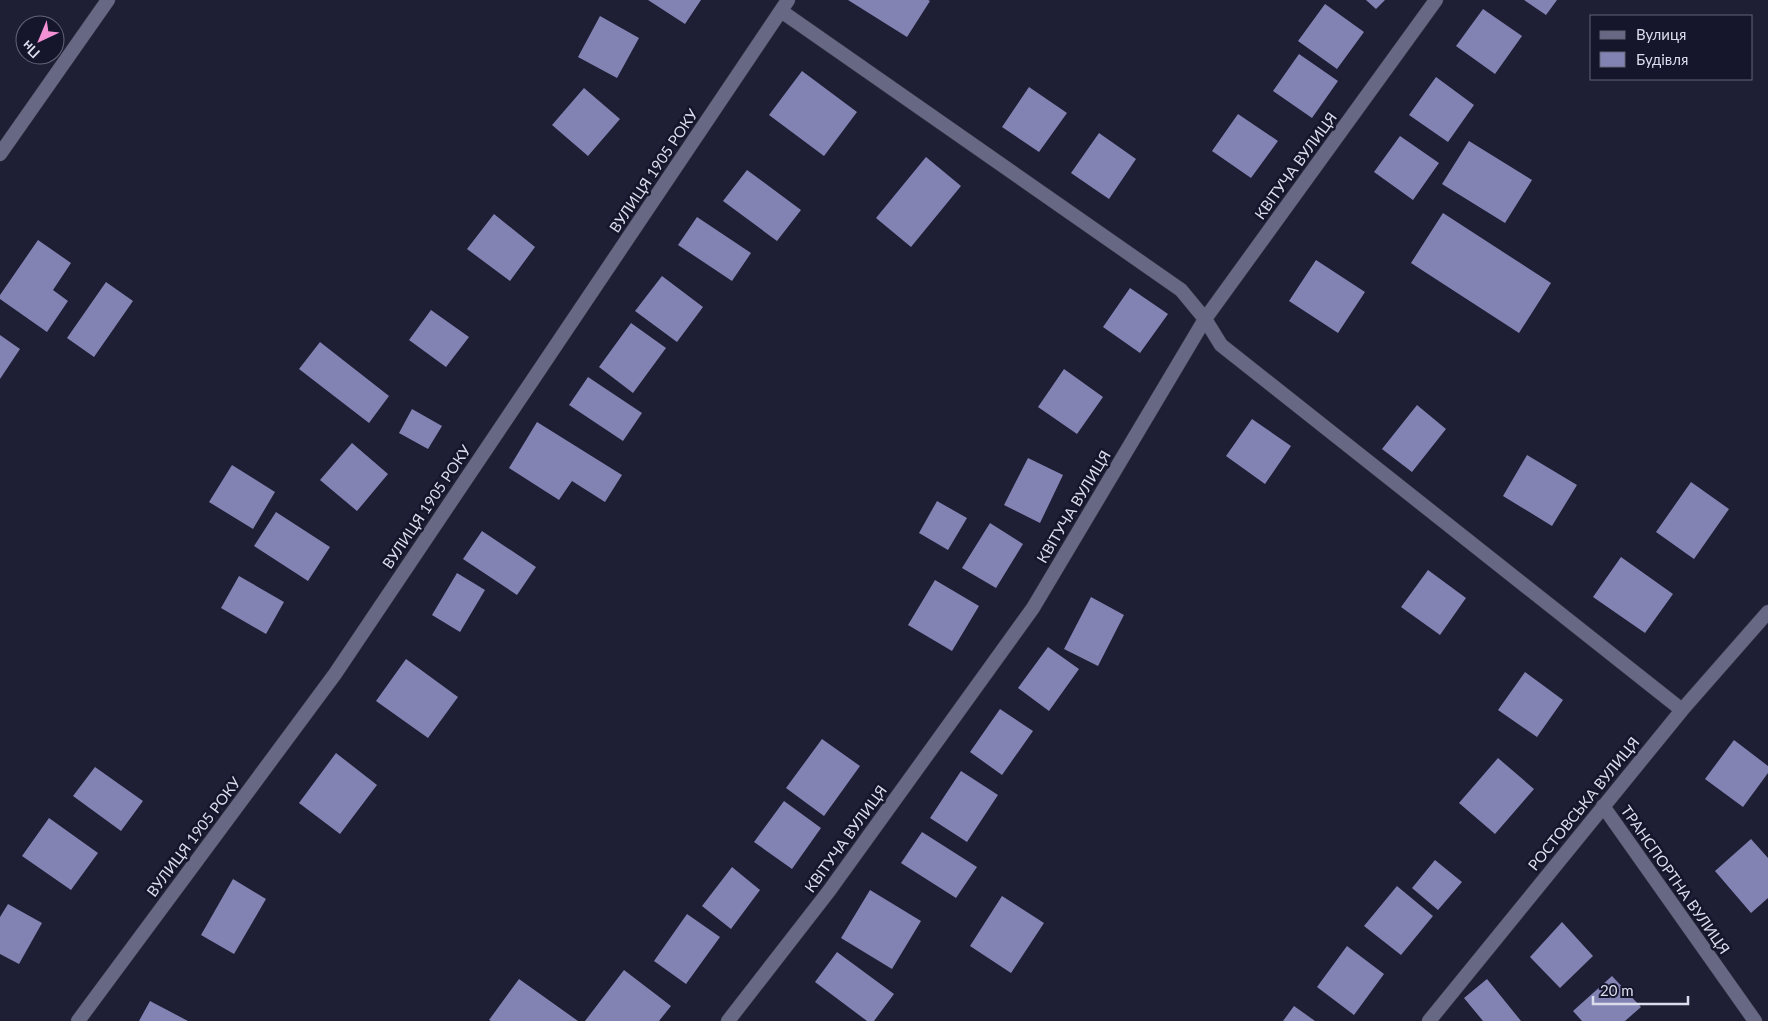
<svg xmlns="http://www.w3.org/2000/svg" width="1768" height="1021" font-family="Lato,sans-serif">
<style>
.building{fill:#8283b3}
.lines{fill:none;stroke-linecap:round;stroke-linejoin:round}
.minor-casing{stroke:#37374a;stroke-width:15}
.minor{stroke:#676883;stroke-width:14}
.labels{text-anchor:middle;stroke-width:5;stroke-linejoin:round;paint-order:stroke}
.street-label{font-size:15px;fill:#dcddec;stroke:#15152b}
</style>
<rect width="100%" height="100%" fill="#1e1e35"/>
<path class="building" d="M 648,0 L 701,0 L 685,24 Z
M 848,0 L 928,0 L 930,1 L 907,37 Z
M 1366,0 L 1385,0 L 1376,9 Z
M 1524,0 L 1557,0 L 1546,15 Z
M 1325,4 L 1364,32 L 1337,69 L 1298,41 Z
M 1483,9 L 1522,36 L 1495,74 L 1456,46 Z
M 600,16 L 639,38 L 617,78 L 578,57 Z
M 1299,54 L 1338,81 L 1312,118 L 1273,91 Z
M 802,71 L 857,112 L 824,156 L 769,115 Z
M 1436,77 L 1474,105 L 1448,142 L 1409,115 Z
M 1029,87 L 1067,113 L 1039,152 L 1002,127 Z
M 584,88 L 620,119 L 588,156 L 552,125 Z
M 1238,114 L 1278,141 L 1251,178 L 1212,151 Z
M 1099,133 L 1136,159 L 1109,199 L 1071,173 Z
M 1400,136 L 1439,163 L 1413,200 L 1374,172 Z
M 1469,141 L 1532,180 L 1505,223 L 1442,184 Z
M 926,157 L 961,186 L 911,247 L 876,218 Z
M 747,170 L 801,210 L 777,241 L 723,201 Z
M 1443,213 L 1551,283 L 1519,333 L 1411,263 Z
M 494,214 L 535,247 L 510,281 L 467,249 Z
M 697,217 L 751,253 L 732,281 L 678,245 Z
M 38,240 L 71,263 L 53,290 L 68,301 L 47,332 L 0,299 L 0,295 Z
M 1316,260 L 1365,292 L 1338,333 L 1289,301 Z
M 662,276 L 703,307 L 677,342 L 635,311 Z
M 106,282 L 133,301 L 94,357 L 67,338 Z
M 1130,288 L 1168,314 L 1140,353 L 1103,327 Z
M 431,310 L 469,337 L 446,367 L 409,340 Z
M 631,323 L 666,348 L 633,393 L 599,367 Z
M 0,335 L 20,349 L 0,379 Z
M 320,342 L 389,396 L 369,423 L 299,369 Z
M 1064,369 L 1103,397 L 1077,434 L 1038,407 Z
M 588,377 L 642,413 L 623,441 L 569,405 Z
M 1417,405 L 1446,429 L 1412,472 L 1382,449 Z
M 412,409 L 442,426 L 428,449 L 399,433 Z
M 1252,419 L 1291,446 L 1265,484 L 1226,456 Z
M 537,422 L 622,475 L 605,502 L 572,481 L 559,500 L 509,468 Z
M 352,443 L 388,474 L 357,511 L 320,480 Z
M 1527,455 L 1577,485 L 1552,526 L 1503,496 Z
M 1028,458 L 1063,475 L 1040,523 L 1004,505 Z
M 232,465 L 275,492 L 253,529 L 209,502 Z
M 1691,482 L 1729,509 L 1694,559 L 1656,532 Z
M 937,501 L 967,518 L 948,550 L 919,533 Z
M 276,512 L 330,547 L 308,581 L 254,546 Z
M 990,523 L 1023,544 L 996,588 L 962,568 Z
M 482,531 L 536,567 L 517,595 L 463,559 Z
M 1621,557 L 1673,594 L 1645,633 L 1593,597 Z
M 1428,570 L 1466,598 L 1440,635 L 1401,607 Z
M 457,573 L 485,590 L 460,632 L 432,615 Z
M 239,576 L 284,602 L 266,634 L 221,608 Z
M 935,580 L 979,606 L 952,651 L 908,625 Z
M 1091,597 L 1124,615 L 1098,666 L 1064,649 Z
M 1048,647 L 1079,669 L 1049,711 L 1018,688 Z
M 406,659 L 458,697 L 428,738 L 376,701 Z
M 1525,672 L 1563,700 L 1537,737 L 1498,710 Z
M 1000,709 L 1033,731 L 1002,775 L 970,752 Z
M 822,739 L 860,766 L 824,816 L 786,788 Z
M 1734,740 L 1768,766 L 1768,773 L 1743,807 L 1705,779 Z
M 336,753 L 377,785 L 340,834 L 299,803 Z
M 1498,758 L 1534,789 L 1495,834 L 1459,803 Z
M 95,767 L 143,801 L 121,831 L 73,796 Z
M 961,771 L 998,795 L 967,842 L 930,818 Z
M 784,801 L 821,828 L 792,869 L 754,842 Z
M 49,818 L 98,853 L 71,890 L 22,856 Z
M 922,832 L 977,867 L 956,898 L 901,863 Z
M 1751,839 L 1768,858 L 1768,898 L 1751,913 L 1715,871 Z
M 1435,860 L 1462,882 L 1438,910 L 1412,888 Z
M 732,867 L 760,890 L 731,929 L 702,906 Z
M 233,879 L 266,899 L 234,954 L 201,935 Z
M 1397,886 L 1433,916 L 1401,955 L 1364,926 Z
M 870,890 L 921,921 L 892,969 L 841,938 Z
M 1002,896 L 1044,923 L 1011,973 L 970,946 Z
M 8,904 L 42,923 L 19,964 L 0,954 L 0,917 Z
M 687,914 L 720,937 L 686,984 L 654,961 Z
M 1562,922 L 1593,956 L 1560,988 L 1530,957 Z
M 1347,946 L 1384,974 L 1354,1015 L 1317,987 Z
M 837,952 L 894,994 L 874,1021 L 867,1021 L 815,982 Z
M 624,970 L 671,1006 L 659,1021 L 585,1021 Z
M 1612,976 L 1641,1007 L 1625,1021 L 1582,1021 L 1573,1011 Z
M 519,979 L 578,1021 L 491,1021 L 489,1020 Z
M 1487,979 L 1521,1021 L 1483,1021 L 1464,998 Z
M 150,1001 L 188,1021 L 139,1021 Z
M 1294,1006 L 1315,1021 L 1283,1021 Z"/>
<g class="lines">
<defs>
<path id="minor" d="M 781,11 L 1181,290 L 1205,319 L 1221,345 L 1682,710
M 0,154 L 108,0
M 1603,806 L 1755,1021
M 78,1021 L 335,674 L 788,0
M 728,1021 L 829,891 L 1033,608 L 1205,319 L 1436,0
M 1429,1021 L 1682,710 L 1768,612"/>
</defs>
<use href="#minor" class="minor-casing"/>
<use href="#minor" class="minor"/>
</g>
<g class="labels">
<g class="street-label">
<text transform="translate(1296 166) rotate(-54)" y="5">КВІТУЧА ВУЛИЦЯ</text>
<text transform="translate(654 171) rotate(-56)" y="5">ВУЛИЦЯ 1905 РОКУ</text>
<text transform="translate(427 507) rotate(-56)" y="5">ВУЛИЦЯ 1905 РОКУ</text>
<text transform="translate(1074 507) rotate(-59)" y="5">КВІТУЧА ВУЛИЦЯ</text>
<text transform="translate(1584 804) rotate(-51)" y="5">РОСТОВСЬКА ВУЛИЦЯ</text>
<text transform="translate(194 837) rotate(-53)" y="5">ВУЛИЦЯ 1905 РОКУ</text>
<text transform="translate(846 839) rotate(-54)" y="5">КВІТУЧА ВУЛИЦЯ</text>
<text transform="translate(1675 880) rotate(55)" y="5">ТРАНСПОРТНА ВУЛИЦЯ</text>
</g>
</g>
<rect x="1590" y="15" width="162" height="65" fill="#15152b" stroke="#656578"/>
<rect x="1600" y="31" width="25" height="8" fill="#676883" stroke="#656578"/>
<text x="1636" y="40" font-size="15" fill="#dcddec">Вулиця</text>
<rect x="1600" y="52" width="25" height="15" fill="#8283b3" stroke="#656578"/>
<text x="1636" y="65" font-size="15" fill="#dcddec">Будівля</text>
<g transform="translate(40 40) rotate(224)"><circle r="24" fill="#15152b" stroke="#656578"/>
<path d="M0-4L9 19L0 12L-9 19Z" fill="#f491d4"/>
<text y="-8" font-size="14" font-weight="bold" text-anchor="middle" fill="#dcddec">Пн</text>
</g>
<path d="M1593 996v8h95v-8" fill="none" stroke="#dcddec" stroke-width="2.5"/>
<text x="1600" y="996" font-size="15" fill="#dcddec" stroke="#15152b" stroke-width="4" paint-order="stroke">20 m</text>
</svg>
